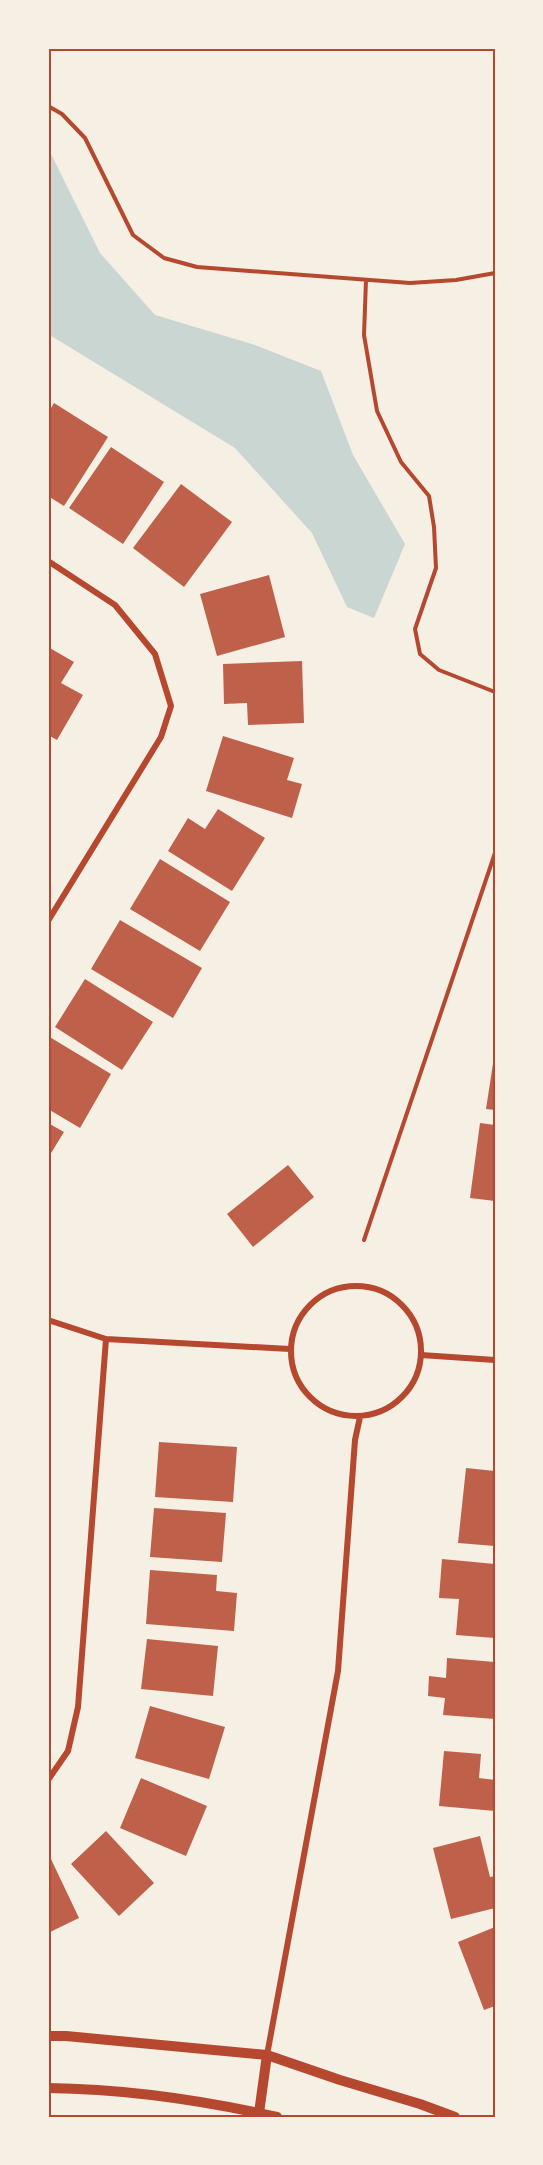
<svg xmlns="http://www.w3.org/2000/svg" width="543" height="2165" font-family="Arial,sans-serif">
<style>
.water{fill:#c9d6d2}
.building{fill:#bf614a}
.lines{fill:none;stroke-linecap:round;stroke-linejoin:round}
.path{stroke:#b5482f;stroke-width:4}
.minor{stroke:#b5482f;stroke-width:6}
.tertiary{stroke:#b5482f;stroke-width:10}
.neatline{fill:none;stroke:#b5482f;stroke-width:2}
</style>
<rect width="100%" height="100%" fill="#f6efe4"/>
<path class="water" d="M 48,148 L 100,253 L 155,315 L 255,345 L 321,371 L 353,455 L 405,544 L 374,618 L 347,607 L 312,533 L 235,448 L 48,334 Z"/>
<path class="building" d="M 54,403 L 108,437 L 64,506 L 48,496 L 48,413 Z
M 111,447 L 164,482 L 123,544 L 69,508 Z
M 181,484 L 232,522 L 184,587 L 133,548 Z
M 269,575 L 285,637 L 217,656 L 200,594 Z
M 48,647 L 74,662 L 61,683 L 83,695 L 57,740 L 48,735 Z
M 302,661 L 304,723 L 248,725 L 247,703 L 224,704 L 223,664 Z
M 223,736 L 294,758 L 287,780 L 302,784 L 292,818 L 206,791 Z
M 218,809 L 265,838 L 232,891 L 168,851 L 188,818 L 205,829 Z
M 160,859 L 230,902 L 200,951 L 130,909 Z
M 120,920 L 202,968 L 173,1018 L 91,969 Z
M 85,979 L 153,1022 L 122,1070 L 55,1027 Z
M 48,1036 L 111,1074 L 80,1128 L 48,1109 Z
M 494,1057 L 495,1057 L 495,1110 L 486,1109 Z
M 48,1123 L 64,1132 L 48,1158 Z
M 480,1123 L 495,1125 L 495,1201 L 470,1198 Z
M 288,1165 L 314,1197 L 253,1247 L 227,1214 Z
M 159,1442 L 237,1447 L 233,1502 L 155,1497 Z
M 466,1468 L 495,1471 L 495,1546 L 458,1543 Z
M 154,1508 L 226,1513 L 222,1562 L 150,1557 Z
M 442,1559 L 495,1564 L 495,1638 L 456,1635 L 459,1599 L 439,1598 Z
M 150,1570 L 217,1575 L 216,1591 L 237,1593 L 234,1631 L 146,1624 Z
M 147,1639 L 218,1646 L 213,1696 L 141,1689 Z
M 447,1658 L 495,1662 L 495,1719 L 443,1715 L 445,1698 L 428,1696 L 429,1676 L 446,1678 Z
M 150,1706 L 225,1727 L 209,1779 L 135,1758 Z
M 444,1751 L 481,1754 L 479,1778 L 495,1780 L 495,1811 L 439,1806 Z
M 141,1778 L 207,1806 L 186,1856 L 120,1828 Z
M 106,1831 L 154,1883 L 119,1916 L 71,1864 Z
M 480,1836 L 490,1877 L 495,1876 L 495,1908 L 451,1919 L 433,1848 Z
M 50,1857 L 79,1918 L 48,1933 L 48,1858 Z
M 495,1927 L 495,2006 L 484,2010 L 458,1942 Z"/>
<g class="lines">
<path class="path" d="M 48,106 L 62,114 L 85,138 L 133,235 L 164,258 L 197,267 L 410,283 L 456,280 L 495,273
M 366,280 L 364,335 L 377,411 L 401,462 L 429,496 L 434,527 L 436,568 L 415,629 L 420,654 L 439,670 L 495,692
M 364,1240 L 495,853"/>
<path class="minor" d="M 48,561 L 115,605 L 155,654 L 171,706 L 161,737 L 48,921
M291 1351a65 65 0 1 1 130 0a65 65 0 1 1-130 0Z
M 48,1320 L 106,1339 L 290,1349
M 421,1355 L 495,1360
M 48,1780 L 68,1751 L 78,1707 L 106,1339
M 267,2055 L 338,1671 L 355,1440 L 360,1417"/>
<path class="tertiary" d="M 48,2036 L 66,2036 L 267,2055 L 340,2080 L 420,2104 L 455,2117
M 48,2088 C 125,2089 202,2100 277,2117
M 259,2113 L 267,2055"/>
</g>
<rect width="543" height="2165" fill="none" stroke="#f6efe4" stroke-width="99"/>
<rect x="50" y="50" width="444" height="2066" class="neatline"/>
</svg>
